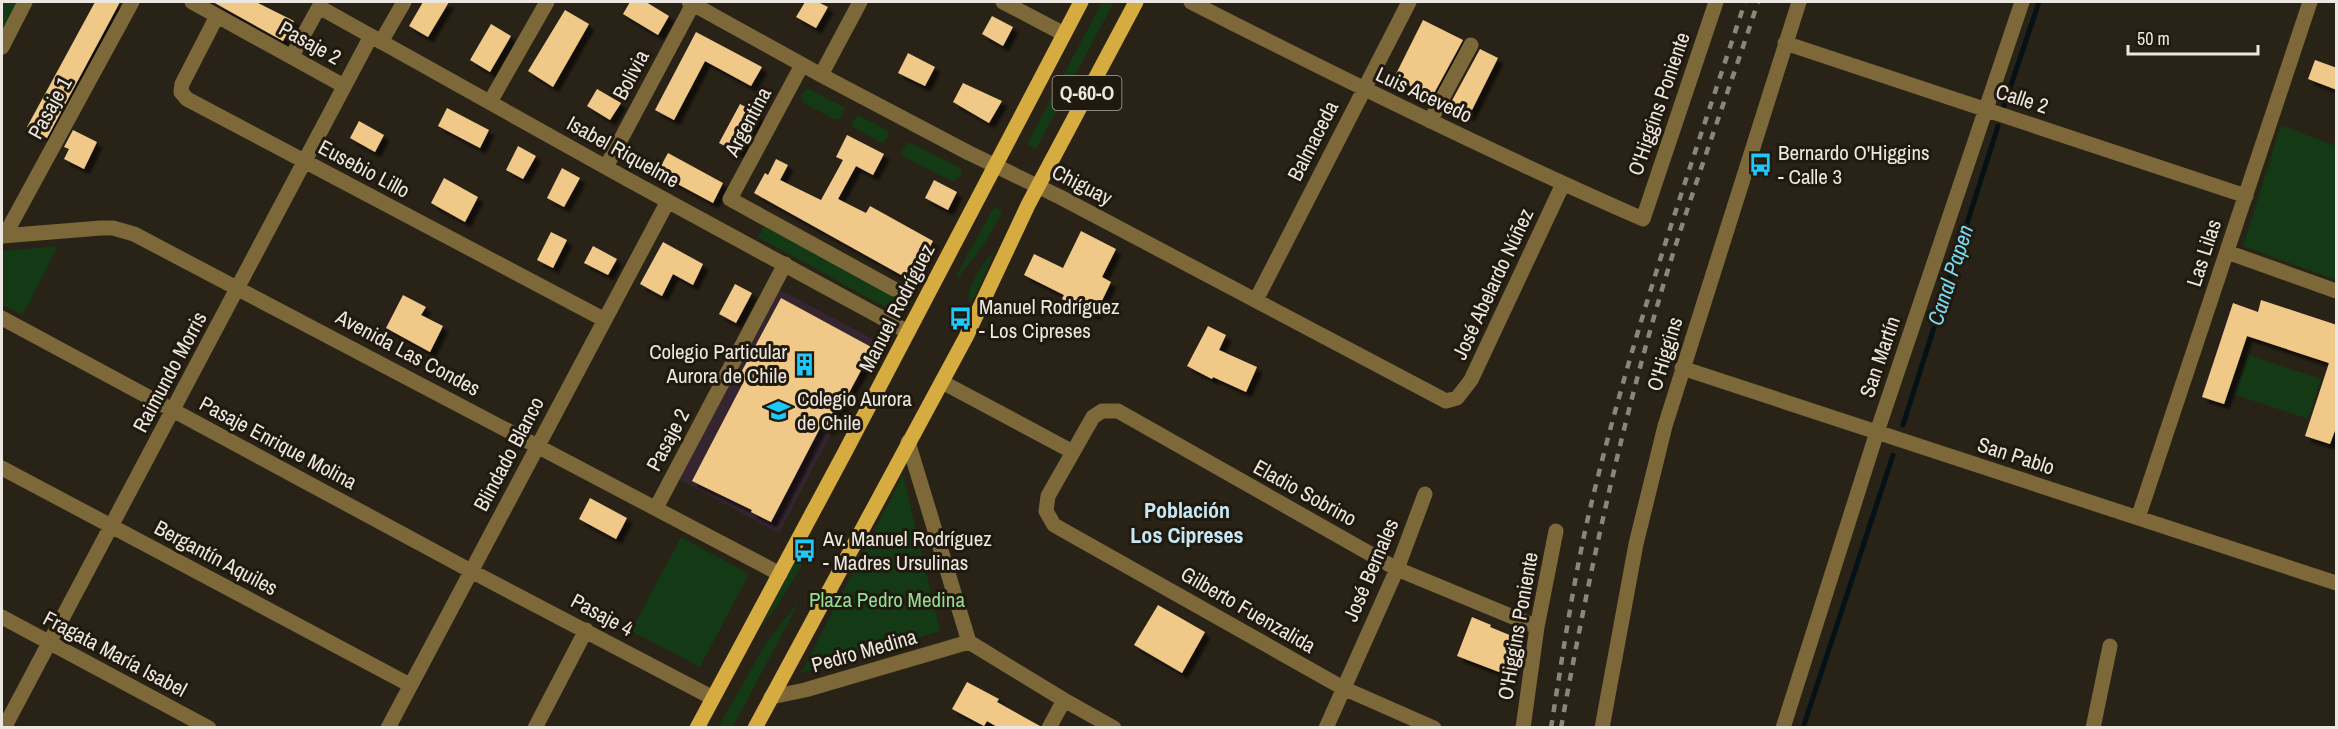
<svg xmlns="http://www.w3.org/2000/svg" width="2338" height="729" font-family="'Archivo Narrow',sans-serif">
<style>
.education{fill:#352530}
.green{fill:#133915}
.lines{fill:none;stroke-linecap:round;stroke-linejoin:round}
.stream{stroke:#051114;stroke-width:5}
.building{fill:#f0c887;filter:url(#shadow)}
.minor{stroke:#7c6839;stroke-width:15}
.major{stroke:#d6ab40;stroke-width:15}
.rail{stroke:#8b857c;stroke-width:4.5;stroke-dasharray:8 8;stroke-linecap:butt}
.labels{text-anchor:middle;stroke-width:6;stroke-linejoin:round;paint-order:stroke}
.shield{fill:#20190e;stroke:#afa9a1;stroke-width:1.5}
.shield-label{font-size:20px;font-weight:bold;fill:#ece7e0}
.street-label{font-size:21px;fill:#ece7e0;stroke:#20190e}
.poi-label{font-size:21px;fill:#ece7e0;stroke:#20190e;text-anchor:start}
.park-label{font-size:21px;fill:#94dd94;stroke:#20190e}
.water-label{font-size:22px;font-style:italic;fill:#78d9f5;stroke:#20190e}
.neighbourhood-label{font-size:22px;font-weight:bold;fill:#c6e7f6;stroke:#20190e}
</style>
<defs>
<filter id="shadow"><feDropShadow dx="5.5" dy="5.5" stdDeviation="1.5" flood-color="#0009"/></filter>
</defs>
<rect width="100%" height="100%" fill="#292217"/>
<path class="education" d="M 778,289 L 879,342 L 779,533 L 679,479 Z"/>
<path class="green" d="M 2,2 L 17,2 L 2,31 Z
M 1102,2 L 1114,2 L 1036,149 L 1027,144 Z
M 807,88 L 845,108 L 840,119 L 835,120 L 802,102 L 801,95 Z
M 858,115 L 887,130 L 889,134 L 883,143 L 880,142 L 853,127 L 852,122 Z
M 2281,125 L 2336,146 L 2336,280 L 2243,246 Z
M 907,143 L 911,143 L 957,166 L 961,169 C 963,176 957,180 952,181 L 904,157 L 901,152 Z
M 994,207 L 1002,212 L 985,243 L 958,278 L 956,276 Z
M 765,224 L 896,295 L 888,309 L 758,237 Z
M 58,246 L 23,315 L 2,305 L 2,251 Z
M 997,246 L 975,296 L 969,303 C 966,283 986,262 997,246 Z
M 2248,355 L 2321,379 L 2308,419 L 2235,395 Z
M 903,475 L 940,631 L 801,673 Z
M 681,537 L 749,574 L 700,667 L 631,631 Z
M 795,561 L 802,565 L 776,608 L 760,628 Z
M 800,600 L 733,727 L 718,727 L 766,643 Z"/>
<g class="lines">
<path class="stream" d="M 2004,106 L 2039,2
M 1903,425 L 1998,126
M 1803,728 L 1893,455"/>
</g>
<path class="building" d="M 95,2 L 120,2 L 47,138 L 27,127 Z
M 213,2 L 256,2 L 294,21 L 283,41 Z
M 423,2 L 449,2 L 428,37 L 409,26 Z
M 630,2 L 646,2 L 669,16 L 658,35 L 623,14 Z
M 805,2 L 818,2 L 828,7 L 816,28 L 796,17 Z
M 565,10 L 589,24 L 553,87 L 528,71 Z
M 992,16 L 1013,27 L 1003,46 L 982,34 Z
M 1423,20 L 1463,40 L 1432,97 L 1394,78 Z
M 491,24 L 511,36 L 490,72 L 470,60 Z
M 696,32 L 762,67 L 751,86 L 705,61 L 674,120 L 655,110 Z
M 1480,49 L 1498,58 L 1469,116 L 1449,106 Z
M 908,53 L 935,67 L 925,86 L 898,73 Z
M 2315,60 L 2337,68 L 2337,90 L 2308,79 Z
M 963,83 L 1002,101 L 989,123 L 953,102 Z
M 597,89 L 621,103 L 610,120 L 587,106 Z
M 740,104 L 759,114 L 739,153 L 719,143 Z
M 447,108 L 489,130 L 480,148 L 438,126 Z
M 359,121 L 384,135 L 375,152 L 350,138 Z
M 73,130 L 97,142 L 84,169 L 64,159 L 69,149 L 64,147 Z
M 847,135 L 884,154 L 873,175 L 856,166 L 838,199 L 866,213 L 870,206 L 933,241 L 912,281 L 754,193 L 765,173 L 768,175 L 776,159 L 788,165 L 780,180 L 821,200 L 843,160 L 836,157 Z
M 518,146 L 536,156 L 523,179 L 506,170 Z
M 668,153 L 723,183 L 713,203 L 657,173 Z
M 562,168 L 580,178 L 564,207 L 547,198 Z
M 444,178 L 478,197 L 465,222 L 431,203 Z
M 934,180 L 957,192 L 948,210 L 925,198 Z
M 1081,231 L 1116,249 L 1102,277 L 1111,282 L 1095,315 L 1062,299 L 1064,295 L 1024,275 L 1034,254 L 1063,268 Z
M 551,232 L 567,240 L 553,268 L 537,260 Z
M 663,242 L 703,264 L 693,285 L 673,274 L 662,296 L 640,284 Z
M 593,246 L 617,259 L 608,275 L 584,263 Z
M 735,284 L 752,293 L 736,323 L 719,314 Z
M 403,295 L 426,307 L 421,315 L 443,326 L 430,352 L 386,328 Z
M 781,298 L 873,348 L 829,430 L 821,426 L 771,522 L 751,512 L 752,510 L 692,481 L 743,383 L 737,380 Z
M 2261,300 L 2337,325 L 2337,425 L 2330,444 L 2305,436 L 2329,363 L 2247,336 L 2224,404 L 2202,397 L 2233,303 L 2258,312 Z
M 1208,326 L 1226,335 L 1219,350 L 1257,367 L 1246,392 L 1213,377 L 1212,379 L 1187,366 Z
M 590,498 L 627,518 L 616,539 L 579,519 Z
M 1158,605 L 1205,632 L 1182,673 L 1134,645 Z
M 1472,617 L 1491,625 L 1490,627 L 1517,638 L 1510,657 L 1513,658 L 1507,675 L 1457,656 Z
M 967,682 L 999,699 L 997,702 L 1040,726 L 1039,728 L 999,728 L 987,721 L 984,726 L 952,709 Z"/>
<g class="lines">
<path class="minor" d="M 192,2 L 344,86
M 689,2 L 821,75 L 969,153 L 1060,197 L 1446,401 L 1457,398 L 1471,380 L 1563,184
M 1003,2 L 1064,34
M 1191,2 C 1340,78 1490,152 1643,219 L 1716,2
M 217,16 L 182,84 L 181,92 L 187,99 L 605,320
M 381,42 L 404,2
M 1785,43 L 2246,196
M 2,47 L 25,2
M 292,56 L 319,7 L 627,179 L 908,332
M 802,65 L 730,199 L 894,289
M 821,75 L 860,2
M 490,102 L 547,2
M 1430,121 L 1471,45
M 606,167 L 693,4
M 5,235 L 132,2
M 2,236 L 101,228 L 113,228 L 134,234 L 780,574
M 2227,252 L 2336,291
M 1256,300 L 1409,2
M 2,318 L 471,571 L 713,698
M 1682,368 L 2336,583
M 942,382 L 1073,452
M 908,442 L 969,642 L 1064,700 L 1114,728
M 2,468 L 410,685
M 656,508 L 785,264
M 2138,518 L 2310,2
M 2,617 L 209,728
M 771,697 L 805,690 L 969,642
M 4,728 L 371,36
M 388,728 L 668,201
M 535,728 L 586,630
M 1049,728 L 1064,700
M 1326,728 L 1397,569 L 1425,494
M 1434,728 L 1343,688 L 1054,525 L 1046,511 L 1048,496 L 1093,417 L 1102,411 L 1118,411 L 1397,569 L 1537,627
M 1523,728 L 1537,627 L 1556,531
M 1602,728 L 1636,544 L 1665,426 L 1799,2
M 1783,728 L 1877,432 L 2022,2
M 2093,728 L 2110,646"/>
<path class="major" d="M 697,728 L 845,452 L 1081,2
M 755,728 L 966,337 L 1028,205 L 1136,2"/>
<path class="rail" d="M 1551,728 C 1562,659 1572,590 1587,522 C 1628,345 1688,174 1745,2
M 1561,728 C 1588,578 1620,431 1663,286 C 1692,190 1727,96 1758,2"/>
</g>
<defs>
<symbol id="bus-bare" viewBox="-9 -9 18 18"><path d="M-5-6H5V4H4V6H2V4H-2V6H-4V4H-5ZM-3.5-4V0h7V-4ZM-3.5 1.2v1.5H-2V1.2ZM2 1.2v1.5H3.5V1.2Z" fill="#1cc9fc" stroke="#20190e" stroke-width="2.5" paint-order="stroke"/></symbol>
<symbol id="building-bare" viewBox="-9 -9 18 18"><path d="M-4-6H4V6H1V3H-1V6H-4ZM-2.5-4.3h1.7v1.8h-1.7ZM.8-4.3h1.7v1.8H.8ZM-2.5-1h1.7V.8h-1.7ZM.8-1h1.7V.8H.8Z" fill="#1cc9fc" stroke="#20190e" stroke-width="2.5" paint-order="stroke"/></symbol>
<symbol id="school-bare" viewBox="-9 -9 18 18"><path d="M0-5L7-2L0 1L-7-2ZM-4 1L0 2.5L4 1V4Q0 6-4 4Z" fill="#1cc9fc" stroke="#20190e" stroke-width="2.5" paint-order="stroke"/></symbol>
</defs>
<g fill-rule="evenodd">
<use href="#bus-bare" x="1744" y="148" width="33" height="33"/>
<use href="#bus-bare" x="944" y="302" width="33" height="33"/>
<use href="#building-bare" x="788" y="348" width="33" height="33"/>
<use href="#school-bare" x="762" y="394" width="33" height="33"/>
<use href="#bus-bare" x="788" y="534" width="33" height="33"/>
</g>
<g class="labels">
<rect class="shield" x="1052.5" y="76" width="69" height="34" rx="4.5"/>
<g class="shield-label">
<text x="1087" y="100">Q-60-O</text>
</g>
<g class="street-label">
<text transform="translate(310 43) rotate(29)" y="7">Pasaje 2</text>
<text transform="translate(631 75) rotate(-62)" y="7">Bolivia</text>
<text transform="translate(1424 95) rotate(25)" y="7">Luis Acevedo</text>
<text transform="translate(2022 99) rotate(18)" y="7">Calle 2</text>
<text transform="translate(1659 104) rotate(-71)" y="7">O'Higgins Poniente</text>
<text transform="translate(50 108) rotate(-61)" y="7">Pasaje 1</text>
<text transform="translate(748 122) rotate(-62)" y="7">Argentina</text>
<text transform="translate(1313 141) rotate(-63)" y="7">Balmaceda</text>
<text transform="translate(623 152) rotate(29)" y="7">Isabel Riquelme</text>
<text transform="translate(364 169) rotate(28)" y="7">Eusebio Lillo</text>
<text transform="translate(1082 185) rotate(27)" y="7">Chiguay</text>
<text transform="translate(2204 253) rotate(-72)" y="7">Las Lilas</text>
<text transform="translate(1493 284) rotate(-65)" y="7">José Abelardo Núñez</text>
<text transform="translate(897 308) rotate(-63)" y="7">Manuel Rodríguez</text>
<text transform="translate(408 353) rotate(28)" y="7">Avenida Las Condes</text>
<text transform="translate(1665 354) rotate(-73)" y="7">O'Higgins</text>
<text transform="translate(1880 357) rotate(-71)" y="7">San Martín</text>
<text transform="translate(170 372) rotate(-62)" y="7">Raimundo Morris</text>
<text transform="translate(668 440) rotate(-62)" y="7">Pasaje 2</text>
<text transform="translate(278 443) rotate(28)" y="7">Pasaje Enrique Molina</text>
<text transform="translate(509 454) rotate(-62)" y="7">Blindado Blanco</text>
<text transform="translate(2016 456) rotate(18)" y="7">San Pablo</text>
<text transform="translate(1305 493) rotate(29)" y="7">Eladio Sobrino</text>
<text transform="translate(216 558) rotate(28)" y="7">Bergantín Aquiles</text>
<text transform="translate(1371 570) rotate(-67)" y="7">José Bernales</text>
<text transform="translate(1248 610) rotate(30)" y="7">Gilberto Fuenzalida</text>
<text transform="translate(602 615) rotate(28)" y="7">Pasaje 4</text>
<text transform="translate(1518 626) rotate(-80)" y="7">O'Higgins Poniente</text>
<text transform="translate(864 651) rotate(-16)" y="7">Pedro Medina</text>
<text transform="translate(115 654) rotate(28)" y="7">Fragata María Isabel</text>
</g>
<g class="poi-label">
<text x="1778" y="160">Bernardo O'Higgins<tspan x="1778" dy="24">- Calle 3</tspan></text>
<text x="979" y="314">Manuel Rodríguez<tspan x="979" dy="24">- Los Cipreses</tspan></text>
<text x="787" y="359" text-anchor="end">Colegio Particular<tspan x="787" dy="24">Aurora de Chile</tspan></text>
<text x="797" y="406">Colegio Aurora<tspan x="797" dy="24">de Chile</tspan></text>
<text x="823" y="546">Av. Manuel Rodríguez<tspan x="823" dy="24">- Madres Ursulinas</tspan></text>
</g>
<g class="park-label">
<text x="887" y="607">Plaza Pedro Medina</text>
</g>
<g class="water-label">
<text transform="translate(1950 275) rotate(-72)" y="8">Canal Papen</text>
</g>
<g class="neighbourhood-label">
<text x="1187" y="518">Población<tspan x="1187" dy="25">Los Cipreses</tspan></text>
</g>
</g>
<rect width="2338" height="729" fill="none" stroke="#ece7e0" stroke-width="6"/>
<path d="M2128 45v9h130v-9" fill="none" stroke="#ece7e0" stroke-width="3"/>
<text x="2137" y="45" font-size="18" fill="#ece7e0" stroke="#20190e" stroke-width="4.5" paint-order="stroke">50 m</text>
</svg>
